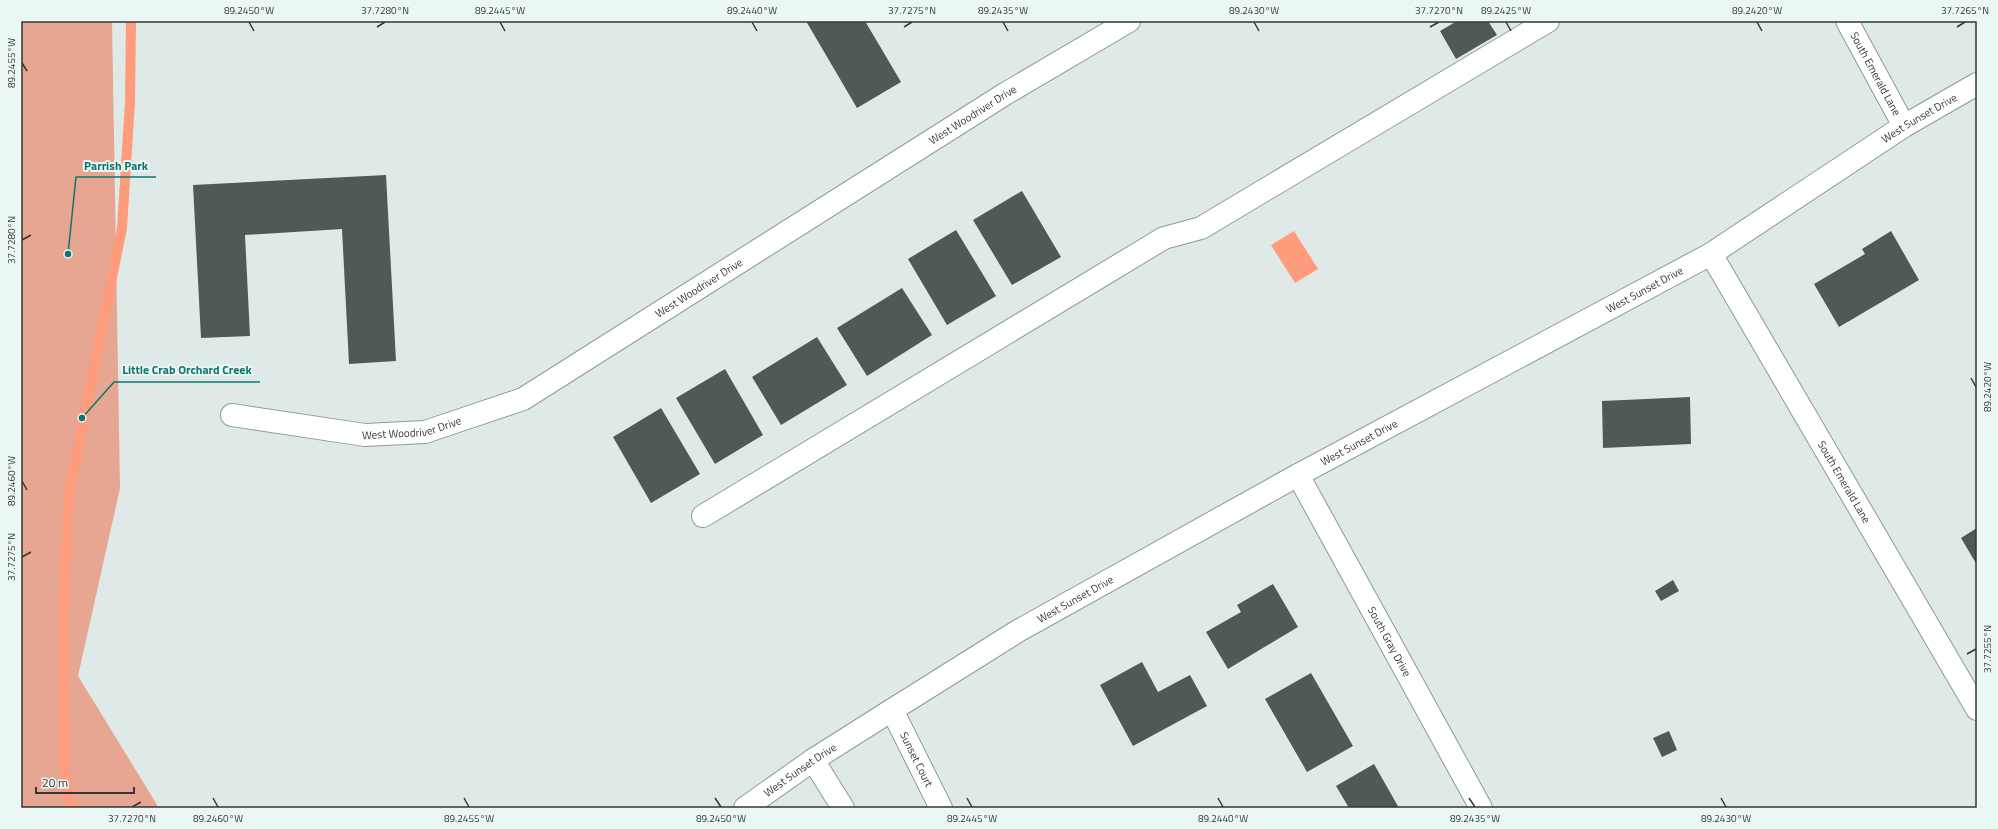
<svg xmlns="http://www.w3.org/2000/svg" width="1998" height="829" font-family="'Titillium Web',sans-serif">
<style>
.green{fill:#e6a691}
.water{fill:#ff9c7c}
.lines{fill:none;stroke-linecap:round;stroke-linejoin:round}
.stream{stroke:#ff9c7c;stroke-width:10}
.building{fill:#505958}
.minor-casing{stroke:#8f9997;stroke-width:24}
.minor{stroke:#fff;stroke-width:22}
.ticks{fill:none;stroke:#333736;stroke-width:1.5}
.labels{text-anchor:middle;stroke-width:4;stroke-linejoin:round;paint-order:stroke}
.street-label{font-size:11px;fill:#333736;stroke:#ebf7f5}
.leader{fill:none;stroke:#0f766e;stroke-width:1.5}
.callout-dot{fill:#0f766e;stroke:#ebf7f5;stroke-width:1.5}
.callout-label{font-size:12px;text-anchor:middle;font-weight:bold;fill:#0f766e;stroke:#ebf7f5;stroke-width:4;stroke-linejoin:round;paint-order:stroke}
.neatline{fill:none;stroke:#333736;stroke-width:1.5}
.ticks-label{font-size:10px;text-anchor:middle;fill:#333736}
</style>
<rect width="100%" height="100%" fill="#dee9e8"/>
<path class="green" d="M 21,21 L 112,21 L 120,488 L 78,676 L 159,808 L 21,808 Z"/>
<path class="water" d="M 1294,231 L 1318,269 L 1295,283 L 1271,245 Z"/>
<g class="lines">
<path class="stream" d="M 73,808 L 67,794 L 64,758 L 63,616 L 69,491 L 122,228 L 130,102 L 131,21"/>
</g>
<path class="building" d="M 806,21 L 865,21 L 901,82 L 857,108 Z
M 1457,21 L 1488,21 L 1497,35 L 1456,59 L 1440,31 Z
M 386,175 L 396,361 L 349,364 L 342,229 L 245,235 L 250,336 L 201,338 L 193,185 Z
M 1022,191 L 1061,257 L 1012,285 L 973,220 Z
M 956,230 L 996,296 L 947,325 L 908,259 Z
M 1891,231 L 1919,280 L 1839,327 L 1814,284 L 1865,254 L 1862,249 Z
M 902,288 L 932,335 L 867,376 L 837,328 Z
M 817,337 L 847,385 L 781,425 L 752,377 Z
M 725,369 L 763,435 L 715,464 L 676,398 Z
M 1690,397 L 1691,444 L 1603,448 L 1602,401 Z
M 661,408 L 700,474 L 651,503 L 613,437 Z
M 1977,528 L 1977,565 L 1961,538 Z
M 1673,580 L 1679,591 L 1661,601 L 1655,591 Z
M 1273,584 L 1298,627 L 1228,669 L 1206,632 L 1241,612 L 1237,605 Z
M 1142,662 L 1158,692 L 1190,675 L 1207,706 L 1133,746 L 1100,685 Z
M 1311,673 L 1353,746 L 1307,772 L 1265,699 Z
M 1669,731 L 1677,750 L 1662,757 L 1653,738 Z
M 1374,764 L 1399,808 L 1349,808 L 1336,786 Z"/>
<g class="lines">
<defs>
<g id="minor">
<path id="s1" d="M 1847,21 L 1904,126"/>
<path id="s2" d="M 1711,254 L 1977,709"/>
<path id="s3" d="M 232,415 L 365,435 L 425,432 L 523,399 L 1005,94 L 1129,21"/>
<path id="s4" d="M 1298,475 L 1481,808"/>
<path d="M 703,516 L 1164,238 L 1201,228 L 1548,21"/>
<path id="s5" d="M 892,710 L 941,808"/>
<path d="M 813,760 L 843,808"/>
<path id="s6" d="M 745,808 L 813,760 L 892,710 L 1018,631 L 1298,475 L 1711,254 L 1904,126 L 1977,84"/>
</g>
</defs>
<use href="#minor" class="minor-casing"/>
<use href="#minor" class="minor"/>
</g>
<path class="ticks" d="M 249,22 L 254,31M 500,22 L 505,31M 752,22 L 757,31M 1003,22 L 1008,31M 1254,22 L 1259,31M 1506,22 L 1511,31M 1757,22 L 1762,31M 377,27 L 385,22M 904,27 L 912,22M 1430,27 L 1439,22M 1957,27 L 1965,22M 22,63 L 27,71M 22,240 L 31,235M 1971,378 L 1976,387M 22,481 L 27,490M 22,557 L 31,552M 1967,654 L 1976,649M 213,798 L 218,807M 464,798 L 469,807M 715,798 L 721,807M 967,798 L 972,807M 1218,798 L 1223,807M 1469,798 L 1475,807M 1721,798 L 1726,807M 132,807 L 141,802"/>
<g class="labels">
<g class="street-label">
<text dy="4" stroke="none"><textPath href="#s1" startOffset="60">South Emerald Lane</textPath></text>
<text dy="4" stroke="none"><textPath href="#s3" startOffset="830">West Woodriver Drive</textPath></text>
<text dy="4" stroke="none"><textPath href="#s6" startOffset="1363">West Sunset Drive</textPath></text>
<text dy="4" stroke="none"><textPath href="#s3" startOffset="506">West Woodriver Drive</textPath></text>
<text dy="4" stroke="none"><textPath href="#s6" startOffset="1039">West Sunset Drive</textPath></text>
<text dy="4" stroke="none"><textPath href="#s3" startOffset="182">West Woodriver Drive</textPath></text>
<text dy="4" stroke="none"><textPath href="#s6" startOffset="715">West Sunset Drive</textPath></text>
<text dy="4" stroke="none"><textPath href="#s2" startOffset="264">South Emerald Lane</textPath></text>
<text dy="4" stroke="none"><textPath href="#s6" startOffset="391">West Sunset Drive</textPath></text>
<text dy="4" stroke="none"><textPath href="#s4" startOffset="190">South Gray Drive</textPath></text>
<text dy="4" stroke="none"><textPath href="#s5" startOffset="55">Sunset Court</textPath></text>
<text dy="4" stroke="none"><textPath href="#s6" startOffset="67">West Sunset Drive</textPath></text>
</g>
</g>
<path class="leader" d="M68 254L76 177H156M82 418L114 382H260"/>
<g class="callout-dot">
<circle cx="68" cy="254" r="4"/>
<circle cx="82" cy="418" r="4"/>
</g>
<g class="callout-label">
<text x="116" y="170">Parrish Park</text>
<text x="187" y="374">Little Crab Orchard Creek</text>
</g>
<rect width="1998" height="829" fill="none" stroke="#ebf7f5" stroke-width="44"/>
<path d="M36 787v6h98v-6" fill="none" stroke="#333736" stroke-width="2"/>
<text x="42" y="787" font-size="12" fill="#333736" stroke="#ebf7f5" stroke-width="3" paint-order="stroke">20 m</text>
<rect x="22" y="22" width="1954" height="785" class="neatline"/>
<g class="ticks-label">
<text x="249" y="14">89.2450°W</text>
<text x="385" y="14">37.7280°N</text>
<text x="500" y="14">89.2445°W</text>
<text x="752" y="14">89.2440°W</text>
<text x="912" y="14">37.7275°N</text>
<text x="1003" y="14">89.2435°W</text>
<text x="1254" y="14">89.2430°W</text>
<text x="1439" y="14">37.7270°N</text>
<text x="1506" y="14">89.2425°W</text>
<text x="1757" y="14">89.2420°W</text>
<text x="1965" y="14">37.7265°N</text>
<text transform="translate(11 63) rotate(-90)" y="4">89.2455°W</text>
<text transform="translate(11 240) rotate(-90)" y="4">37.7280°N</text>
<text transform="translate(1987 387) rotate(-90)" y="4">89.2420°W</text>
<text transform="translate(11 481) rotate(-90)" y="4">89.2460°W</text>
<text transform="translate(11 557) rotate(-90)" y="4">37.7275°N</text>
<text transform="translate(1987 649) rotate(-90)" y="4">37.7255°N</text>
<text x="132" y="822">37.7270°N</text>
<text x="218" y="822">89.2460°W</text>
<text x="469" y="822">89.2455°W</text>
<text x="721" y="822">89.2450°W</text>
<text x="972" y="822">89.2445°W</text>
<text x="1223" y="822">89.2440°W</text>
<text x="1475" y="822">89.2435°W</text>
<text x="1726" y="822">89.2430°W</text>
</g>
</svg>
